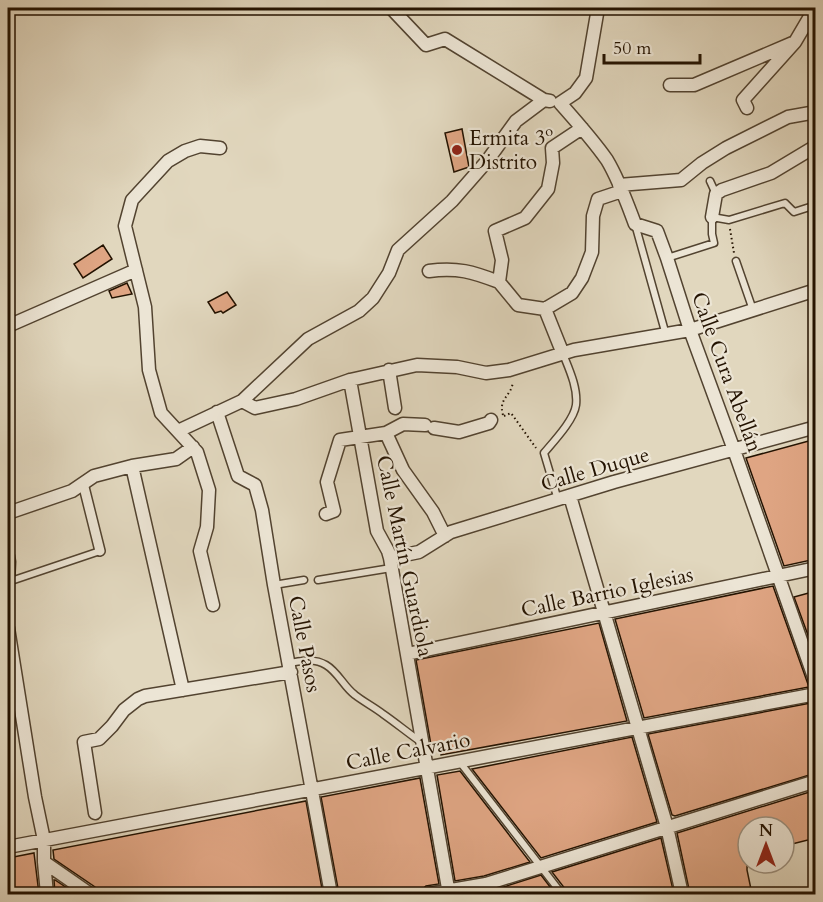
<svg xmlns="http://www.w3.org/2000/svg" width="823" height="902" font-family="Cardo,serif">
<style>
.building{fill:#dfa583;stroke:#231200;stroke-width:1.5}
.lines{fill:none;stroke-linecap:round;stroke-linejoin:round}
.service-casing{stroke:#524330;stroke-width:9}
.pedestrian-casing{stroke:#524330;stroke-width:12}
.minor-casing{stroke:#524330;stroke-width:15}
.path{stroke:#231200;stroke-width:2;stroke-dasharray:1.5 3;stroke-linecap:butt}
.service{stroke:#ece5d5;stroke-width:6}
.pedestrian{stroke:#ece5d5;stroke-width:9}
.minor{stroke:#ece5d5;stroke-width:12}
.poi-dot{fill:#8f2418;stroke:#ece5d5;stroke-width:2}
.labels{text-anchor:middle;stroke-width:4.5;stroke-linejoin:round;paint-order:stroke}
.poi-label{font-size:21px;fill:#231200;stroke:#ece5d5;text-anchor:start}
.street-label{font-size:21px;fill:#231200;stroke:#ece5d5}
</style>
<rect width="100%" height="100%" fill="#e1d7be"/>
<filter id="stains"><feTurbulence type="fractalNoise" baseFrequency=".00333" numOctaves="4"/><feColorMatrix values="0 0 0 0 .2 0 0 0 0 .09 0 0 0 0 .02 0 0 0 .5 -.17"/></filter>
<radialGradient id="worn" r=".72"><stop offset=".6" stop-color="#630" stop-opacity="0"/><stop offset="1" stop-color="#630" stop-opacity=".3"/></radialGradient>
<path class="building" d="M 462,129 L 469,167 L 454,172 L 445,133 Z
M 103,245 L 112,259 L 83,278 L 74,264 Z
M 127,283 L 132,294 L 112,298 L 109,291 Z
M 227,292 L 236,305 L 223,313 L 221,311 L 215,313 L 208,302 Z
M 816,439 L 816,559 L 784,566 L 746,458 Z
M 773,586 L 809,687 L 644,718 L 615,619 Z
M 816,591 L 816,657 L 794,597 Z
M 599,623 L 627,721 L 441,755 L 439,744 L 431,745 L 416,660 Z
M 816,702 L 816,773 L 675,816 L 672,815 L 648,734 Z
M 632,737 L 657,822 L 541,858 L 472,769 Z
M 460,771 L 530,862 L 484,876 L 455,881 L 437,775 Z
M 420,778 L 439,884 L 426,886 L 420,891 L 399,894 L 339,894 L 321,797 Z
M 816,790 L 816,838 L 784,846 L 784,827 L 748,827 L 747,870 L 752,894 L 690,894 L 677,833 Z
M 306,801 L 323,894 L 98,894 L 95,887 L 54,859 L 53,850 Z
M 661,838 L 674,894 L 569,894 L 552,872 Z
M 34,853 L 39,894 L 8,894 L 8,858 Z
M 541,875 L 554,892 L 549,894 L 474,894 L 488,892 Z
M 54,880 L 55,880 L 76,894 L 55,894 Z"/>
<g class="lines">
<defs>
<path id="service" d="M 710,181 L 716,194
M 635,224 L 666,335
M 667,258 L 714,243 L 712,234 L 712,217 L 729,220 L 785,203 L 794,212 L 816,205
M 736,261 L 753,310
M 558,500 L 544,453 C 554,441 574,420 576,405 C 578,388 569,369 563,354
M 318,580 L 391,568
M 8,582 L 100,551
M 274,585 L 304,580
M 289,663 C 302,661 314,658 326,665 C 338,672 344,687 355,695 C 364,702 374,707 383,714 C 396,723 408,733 421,742
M 459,761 L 562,894"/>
<path id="pedestrian" d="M 83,483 L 100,551"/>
<path id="minor" d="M 391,8 L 426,45 L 445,39 L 544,100 L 550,101
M 670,85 L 694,85 L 795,42
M 560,103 C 576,121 593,140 607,160 C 619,180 627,203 635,224 L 657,231 L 667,258 L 690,330 L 734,450 L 816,683
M 560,103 L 575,93 L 586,78 L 598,8
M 747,108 L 743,100 L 795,42 L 815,8
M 619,185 L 681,180 L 702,163 L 726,148 L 788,117 L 816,112
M 712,217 L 716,194 L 722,190 L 771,173 L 816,146
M 429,271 C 457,267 473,272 499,282
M 545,309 L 518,305 L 499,282 L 502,260 L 495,231 L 525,218 L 548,189 L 553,163 L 552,148 L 582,128
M 8,326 L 136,270
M 563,354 L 545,309 L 572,293 L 582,278 L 592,252 L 593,216 L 598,199 L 622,191
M 389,370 L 395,408
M 350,380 L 377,531 L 388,551 L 390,558 L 449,894
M 242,401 L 255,408 L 296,399 L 350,380 L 417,365 L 457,367 L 486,373 L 509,370 L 574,350 L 690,330 L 816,290
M 217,412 L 238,476 L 255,485 L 262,510 L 274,585 L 331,894
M 434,428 L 459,432 L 489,423 L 491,420
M 178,431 L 242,401 L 308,339 L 359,311 L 373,298 L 389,273 L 398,250 L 452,201 L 487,161 L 516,121 L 544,100
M 386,433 L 403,424 L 425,425
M 132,466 L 183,690
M 570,496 L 667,827 L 682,894
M 8,513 L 72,491 L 94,476 L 132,466 L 176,459 L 193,447
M 326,514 L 334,511 L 327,482 L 340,440 L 386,433 L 403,470 L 433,512 L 445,536
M 8,556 L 9,562 L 8,582
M 390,558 L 419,552 L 451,532 L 614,482 L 816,427
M 213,605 L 200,551 L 207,527 L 209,490 L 197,452 L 161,413 L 149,370 L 145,307 L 125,226 L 132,200 L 168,161 L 185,151 L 200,146 L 220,148
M 8,628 L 35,797 L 44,840 L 44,862 L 47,894
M 407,654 L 816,568
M 95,813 L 84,742 L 99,739 L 112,726 L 124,710 L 138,699 L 145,696 L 291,672
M 8,847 L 816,694
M 44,862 L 90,894
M 428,894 L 486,884 L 816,781"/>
</defs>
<use href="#service" class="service-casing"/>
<use href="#pedestrian" class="pedestrian-casing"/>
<use href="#minor" class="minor-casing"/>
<path class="path" d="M 730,229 L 734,253
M 503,415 C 498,398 511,397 513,382
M 504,416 L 511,413 L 536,448"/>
<use href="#service" class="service"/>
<use href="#pedestrian" class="pedestrian"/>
<use href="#minor" class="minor"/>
</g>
<circle class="poi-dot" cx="457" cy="150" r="6"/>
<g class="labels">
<g class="poi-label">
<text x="469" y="145">Ermita 3º<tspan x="469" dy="24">Distrito</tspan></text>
</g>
<g class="street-label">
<text transform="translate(727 372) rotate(70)" y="7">Calle Cura Abellán</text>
<text transform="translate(595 469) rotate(-16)" y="7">Calle Duque</text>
<text transform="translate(405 556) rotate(78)" y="7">Calle Martín Guardiola</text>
<text transform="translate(607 592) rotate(-12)" y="7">Calle Barrio Iglesias</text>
<text transform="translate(305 644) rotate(79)" y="7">Calle Pasos</text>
<text transform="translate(408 751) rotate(-11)" y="7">Calle Calvario</text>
</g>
</g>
<rect width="823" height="902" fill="none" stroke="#e1d7be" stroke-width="30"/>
<rect x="9" y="9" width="805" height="884" fill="none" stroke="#231200" stroke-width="3"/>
<rect x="15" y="15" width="793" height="872" fill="none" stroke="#231200" stroke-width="1.5"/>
<g transform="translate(766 845)"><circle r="28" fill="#ece5d5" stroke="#9c9180" stroke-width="1.5"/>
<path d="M0-4.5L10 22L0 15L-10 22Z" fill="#8f2418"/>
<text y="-9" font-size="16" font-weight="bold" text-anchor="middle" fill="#231200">N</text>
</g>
<path d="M604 54v9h96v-9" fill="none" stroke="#231200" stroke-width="3"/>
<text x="613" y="54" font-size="18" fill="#231200" stroke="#ece5d5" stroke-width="4.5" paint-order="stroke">50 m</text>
<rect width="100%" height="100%" filter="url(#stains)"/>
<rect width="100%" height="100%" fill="url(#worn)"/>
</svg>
